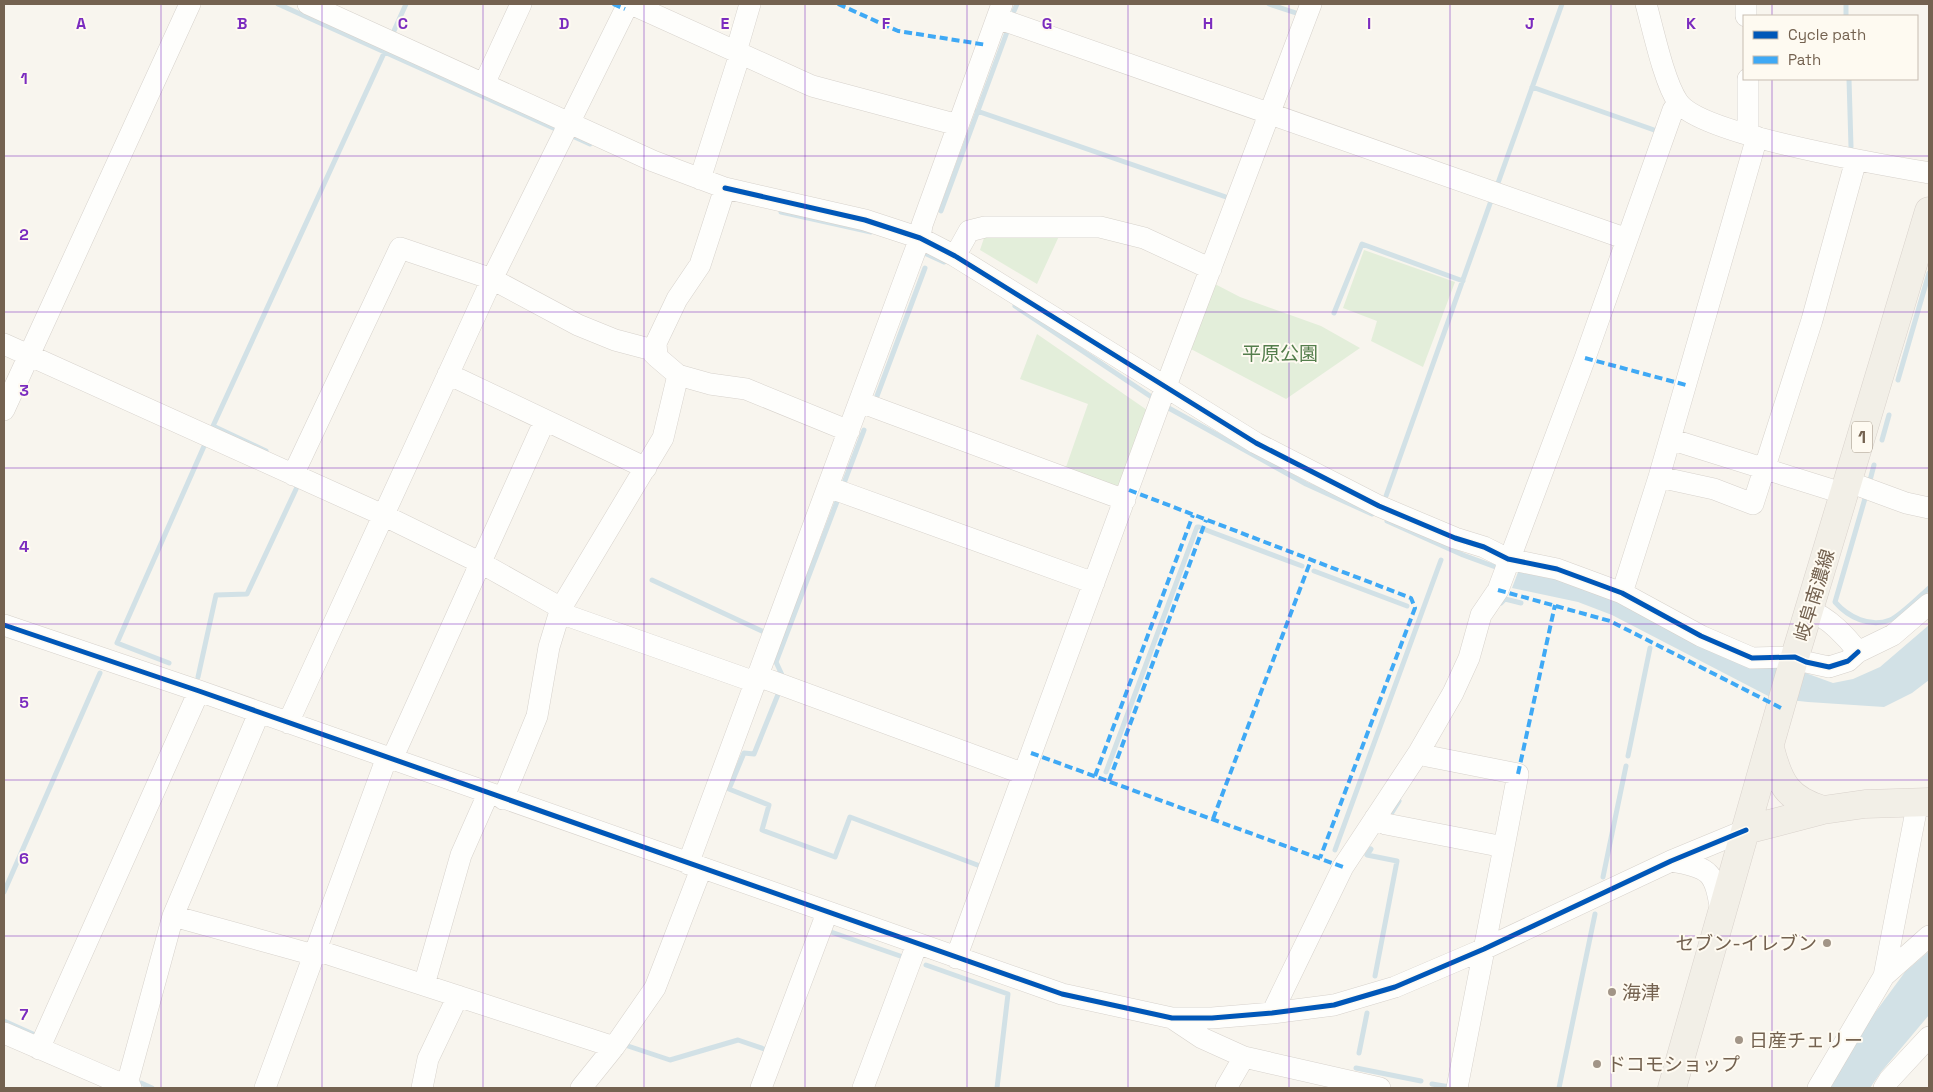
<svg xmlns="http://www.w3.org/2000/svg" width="1933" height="1092" font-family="'Space Grotesk','Noto Sans JP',sans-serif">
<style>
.green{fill:#e3eeda}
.water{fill:#d2e1e6}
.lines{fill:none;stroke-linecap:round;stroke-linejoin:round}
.stream{stroke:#d2e1e6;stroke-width:5}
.minor-casing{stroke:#d7d2cc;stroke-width:22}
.major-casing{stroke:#d9d2cc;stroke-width:29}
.minor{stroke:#fefefc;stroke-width:21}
.major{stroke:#f2efe7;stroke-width:28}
.quiet{stroke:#3fa9f5;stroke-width:4;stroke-dasharray:8 4;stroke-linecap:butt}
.cycleway-casing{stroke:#fefaf1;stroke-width:8}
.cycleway{stroke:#0057b8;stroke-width:5}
.grid{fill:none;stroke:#7b2cbf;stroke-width:1;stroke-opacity:0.55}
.poi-dot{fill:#a29587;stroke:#fefaf1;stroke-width:2}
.labels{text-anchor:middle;stroke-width:4;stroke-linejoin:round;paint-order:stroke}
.shield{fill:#fefaf1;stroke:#9d9080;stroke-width:1}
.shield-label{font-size:18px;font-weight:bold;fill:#746250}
.park-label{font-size:19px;fill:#547e4c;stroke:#fefaf1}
.street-label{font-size:19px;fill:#746250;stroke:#fefaf1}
.poi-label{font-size:19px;fill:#746250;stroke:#fefaf1;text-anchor:start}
.grid-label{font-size:16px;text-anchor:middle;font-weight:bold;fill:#7b2cbf;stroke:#fefaf1;stroke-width:4;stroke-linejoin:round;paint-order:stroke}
</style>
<rect width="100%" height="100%" fill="#f8f5ee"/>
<path class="green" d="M 1060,234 L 1037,284 L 980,250 L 985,235 Z
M 1364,250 L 1455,282 L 1423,367 L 1371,341 L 1377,321 L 1343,308 Z
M 1213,283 L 1240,297 L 1321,326 L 1360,348 L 1286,399 L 1189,348 Z
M 1037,334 L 1147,410 L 1120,484 L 1115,486 L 1066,467 L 1088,404 L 1020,379 Z"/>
<path class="water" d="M 1520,567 L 1547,577 L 1609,595 L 1781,664 L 1833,683 L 1853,679 L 1880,667 L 1929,625 L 1929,680 L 1912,693 L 1884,707 L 1808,702 L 1772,698 L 1612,615 L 1578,602 L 1512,588 Z
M 1929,951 L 1929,1015 L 1881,1072 L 1870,1088 L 1826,1088 L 1860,1033 L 1905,972 Z"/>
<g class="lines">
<path class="stream" d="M 278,4 L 560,131
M 1269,4 L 1296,13
M 1846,4 L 1846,16
M 1014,11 L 1017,4
M 393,33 L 406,4
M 1849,79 L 1851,147
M 1532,87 L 1657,131
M 977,111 L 1226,197
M 568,134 L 590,144
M 1498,183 L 1562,4
M 941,211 L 1007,32
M 781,212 L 871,232
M 920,251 L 944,262
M 1015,306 L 1156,400
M 1334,313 L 1362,244 L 1463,281
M 1898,380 L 1929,273
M 877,396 L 925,268
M 1165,406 L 1306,484 L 1372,514
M 1882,440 L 1889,415
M 266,451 L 213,426 L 385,51
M 844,483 L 864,430
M 1869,484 L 1874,465
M 1866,495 L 1835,602 C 1848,617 1870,628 1890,620 C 1900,616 1920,596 1929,588
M 1386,496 L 1492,198
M 1387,521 L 1463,555 L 1501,569
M 1206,530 L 1302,566
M 1314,571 L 1407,606
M 652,580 L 766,633
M 1501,603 L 1505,599 L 1521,603
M 169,663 L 117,643 L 205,444
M 782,675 L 776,662 L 838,499
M 198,677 L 216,595 L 247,594 L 298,485
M 779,692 L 754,754 L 744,753 L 729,789 L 769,805 L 762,830 L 835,857 L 850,817 L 980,866
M 1628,756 L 1650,648
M 1106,772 L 1197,527 L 1199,527
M 1391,814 L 1399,801
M 1371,849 L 1367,855 L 1397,861 L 1375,976
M 1335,850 L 1441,560
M 1603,877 L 1626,766
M 4,892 L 100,673
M 831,932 L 903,957
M 926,965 L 1008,994 L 997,1088
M 4,1021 L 33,1034
M 628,1046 L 670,1060 L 738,1040 L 767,1050 L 765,1054
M 1359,1053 L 1367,1013
M 1356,1068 L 1421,1081
M 141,1083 L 152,1088
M 1432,1084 L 1450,1087
M 1559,1088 L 1595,914"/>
<defs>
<path id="minor" d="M 308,4 L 653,161 L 725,188 L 700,265 L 677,299 L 656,343 L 657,357 L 678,375 L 710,384 L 746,389 L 849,431
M 631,4 L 812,86 L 958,125
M 1646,4 C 1653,29 1664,82 1678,102 C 1701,135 1884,165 1929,173
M 1746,4 L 1746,16
M 997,18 L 1627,239
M 736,52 L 750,4
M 1748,79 L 1748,134
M 484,84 L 521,4
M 700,179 L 740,54
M 725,188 L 865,220 L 920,238 L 955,256 L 1256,443 L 1379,506 L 1455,538 L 1484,547 L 1508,559 L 1557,569 L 1622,593 L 1701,636 L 1752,658 L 1795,657 L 1806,662 L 1829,667 L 1848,661 L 1858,652
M 955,256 L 969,231 L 985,227 L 1100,227 L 1144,238 L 1211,269
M 4,344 L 383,515 L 481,563 L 561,608
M 448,374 L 646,468
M 860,402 L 1125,500
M 4,410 L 190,4
M 1670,439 L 1845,494
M 293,475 L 400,248 L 492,279 L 578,325 L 615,340 L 649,349 L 657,357
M 1659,477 L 1714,489 L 1753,504 L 1812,320 L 1856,160
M 1849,482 L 1906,503 L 1929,508
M 828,487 L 1094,583
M 1622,593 L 1659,477 L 1757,137
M 1810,611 C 1828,617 1847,637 1858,652 L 1893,635 L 1929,604
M 560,613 L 755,682
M 4,625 L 199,691 L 1062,994 L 1172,1018 L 1212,1018 L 1272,1013 L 1334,1005 L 1395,987 L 1484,949 L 1671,861 L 1746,830
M 758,676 L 1024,774
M 288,723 L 492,279 L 628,4
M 392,759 L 545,420
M 503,799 L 537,716 L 549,647 L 561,608 L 663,438 L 678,375
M 1375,818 L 1386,824 L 1504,847 L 1518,774 L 1427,756 L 1419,752
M 1671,861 C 1711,867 1715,873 1721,912
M 688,864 L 911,262 L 920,238 L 922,225 L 1002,4
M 173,916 L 314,955
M 316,950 L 614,1047
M 956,958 L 1166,386 L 1311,4
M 1884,976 L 1918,801
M 424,985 L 461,855 L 488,794
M 1272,1013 L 1343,867 L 1419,752 L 1453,693 L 1469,658 L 1481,615 L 1498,590 L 1585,358 L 1673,110 L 1678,103
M 1172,1018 L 1202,1038 L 1244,1057 L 1380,1088
M 4,1033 L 131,1088
M 39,1049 L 199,691
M 126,1088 L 173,916 L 259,713
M 265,1088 L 387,757
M 422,1088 L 428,1059 L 458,996
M 581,1088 L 614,1047 L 655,988 L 701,869
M 761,1088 L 827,913
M 863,1088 L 917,944
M 1226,1088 L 1244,1057
M 1457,1088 L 1504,847
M 1818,1088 L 1884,976 L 1929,936
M 1884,1088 L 1889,1080 L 1929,1037"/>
<path id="major" d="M 1770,748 C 1779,783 1787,799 1823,810
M 1746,830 L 1823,810 L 1865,804 L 1929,802
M 1672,1088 L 1793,663 L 1929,211"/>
</defs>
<use href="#minor" class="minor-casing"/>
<use href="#major" class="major-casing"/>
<use href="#minor" class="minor"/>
<use href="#major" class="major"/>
<path class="quiet" d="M 613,4 L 625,9
M 838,4 L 898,31 L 987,45
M 1585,358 L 1686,385
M 1129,490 L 1411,598 L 1415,608 L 1320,858
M 1498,590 L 1610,621 L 1781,708
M 1031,753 L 1343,867
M 1518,774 L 1555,605
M 1095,776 L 1193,515
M 1109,781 L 1206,520
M 1213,819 L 1311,560"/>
<defs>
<path id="cycleway" d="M 725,188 L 865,220 L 920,238 L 955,256 L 1256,443 L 1379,506 L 1455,538 L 1484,547 L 1508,559 L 1557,569 L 1622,593 L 1701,636 L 1752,658 L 1795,657 L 1806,662 L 1829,667 L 1848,661 L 1858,652
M 4,625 L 199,691 L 1062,994 L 1172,1018 L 1212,1018 L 1272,1013 L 1334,1005 L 1395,987 L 1484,949 L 1671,861 L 1746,830"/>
</defs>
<use href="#cycleway" class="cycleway-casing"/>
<use href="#cycleway" class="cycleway"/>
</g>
<path class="grid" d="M 161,4 L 161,1088M 322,4 L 322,1088M 483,4 L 483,1088M 644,4 L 644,1088M 805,4 L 805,1088M 967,4 L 967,1088M 1128,4 L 1128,1088M 1289,4 L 1289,1088M 1450,4 L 1450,1088M 1611,4 L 1611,1088M 1772,4 L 1772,16M 1772,79 L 1772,1088M 4,156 L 1929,156M 4,312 L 1929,312M 4,468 L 1929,468M 4,624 L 1929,624M 4,780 L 1929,780M 4,936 L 1929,936"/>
<g class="poi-dot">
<circle cx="1827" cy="943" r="5"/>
<circle cx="1612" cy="992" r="5"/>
<circle cx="1739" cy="1040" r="5"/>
<circle cx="1597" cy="1064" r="5"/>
</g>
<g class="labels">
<rect class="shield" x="1852" y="421.5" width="20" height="31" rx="4"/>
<g class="shield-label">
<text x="1862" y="443">1</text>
</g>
<g class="park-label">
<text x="1280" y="360">平原公園</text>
</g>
<g class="street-label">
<text transform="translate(1814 595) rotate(-73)" y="7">岐阜南濃線</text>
</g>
<g class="poi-label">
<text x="1817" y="950" text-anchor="end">セブン-イレブン</text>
<text x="1622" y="999">海津</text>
<text x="1749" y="1047">日産チェリー</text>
<text x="1607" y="1071">ドコモショップ</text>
</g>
</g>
<g class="grid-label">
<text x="81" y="29">A</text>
<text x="242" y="29">B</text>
<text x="403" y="29">C</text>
<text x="564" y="29">D</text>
<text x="725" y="29">E</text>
<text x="886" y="29">F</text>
<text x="1047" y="29">G</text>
<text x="1208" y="29">H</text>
<text x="1369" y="29">I</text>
<text x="1530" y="29">J</text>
<text x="1691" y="29">K</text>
<text x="24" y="84">1</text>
<text x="24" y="240">2</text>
<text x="24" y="396">3</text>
<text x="24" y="552">4</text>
<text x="24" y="708">5</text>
<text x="24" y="864">6</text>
<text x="24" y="1020">7</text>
</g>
<rect width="1933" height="1092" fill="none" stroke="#746250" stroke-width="10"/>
<rect x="1743" y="15" width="175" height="65" fill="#fefaf1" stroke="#c7bdb1"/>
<rect x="1753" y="31" width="25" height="8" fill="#0057b8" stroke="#c7bdb1"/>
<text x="1788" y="40" font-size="15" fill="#746250">Cycle path</text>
<rect x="1753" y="56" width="25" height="8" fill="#3fa9f5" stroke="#c7bdb1"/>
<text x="1788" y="65" font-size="15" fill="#746250">Path</text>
</svg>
